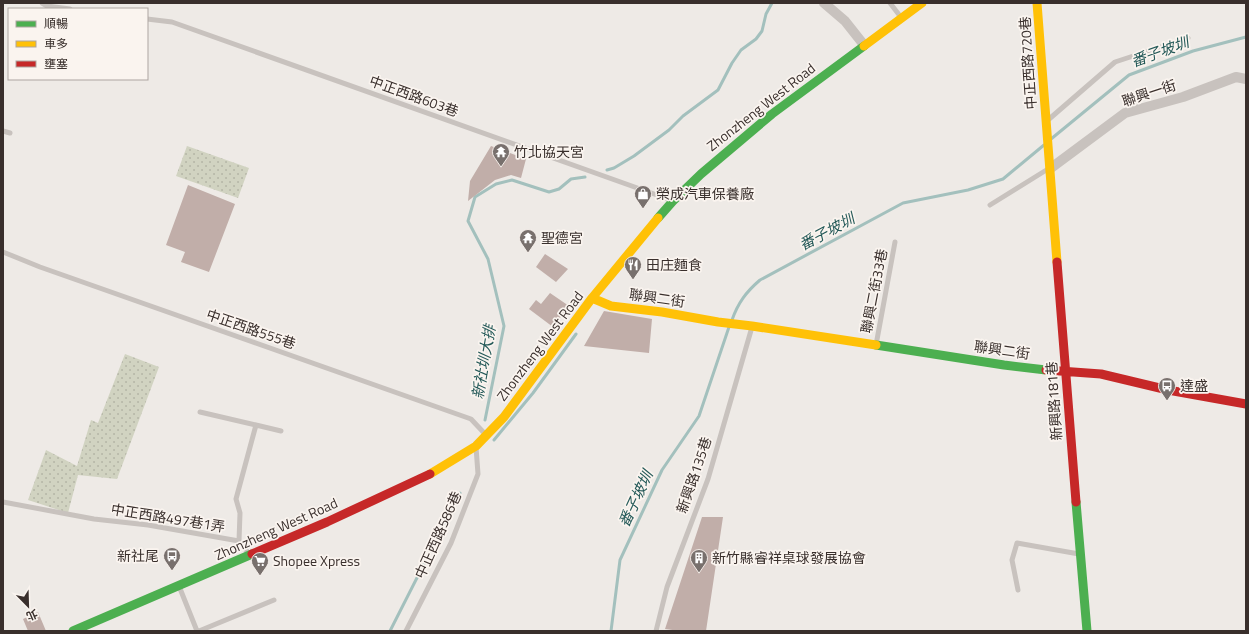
<svg xmlns="http://www.w3.org/2000/svg" width="1249" height="634" font-family="'Titillium Web','Noto Sans TC',sans-serif">
<style>
.garden{fill:url(#garden-dots)}
.lines{fill:none;stroke-linecap:round;stroke-linejoin:round}
.stream{stroke:#a3c0bd;stroke-width:3}
.building{fill:#c1aea9}
.lane{stroke:#c8c2be;stroke-width:5}
.street{stroke:#c8c2be;stroke-width:10}
.fast{stroke:#4caf50;stroke-width:9}
.slow{stroke:#ffc107;stroke-width:9}
.jam{stroke:#c62828;stroke-width:9}
.labels{text-anchor:middle;stroke-width:3.5;stroke-linejoin:round;paint-order:stroke}
.street-label{font-size:14px;fill:#392f2c;stroke:#faf4ef}
.poi-label{font-size:14px;fill:#392f2c;stroke:#faf4ef;text-anchor:start}
.water-label{font-size:15px;font-style:italic;fill:#245958;stroke:#faf4ef}
</style>
<defs>
<pattern id="garden-dots" width="8" height="8" patternUnits="userSpaceOnUse"><rect width="8" height="8" fill="#d1d3c1"/><path d="M2 2h.1M6 6h.1" fill="none" stroke="#b4b5a6" stroke-width="1.8" stroke-linecap="round"/></pattern>
</defs>
<rect width="100%" height="100%" fill="#eeeae6"/>
<path class="garden" d="M 187,146 L 249,168 L 238,198 L 176,176 Z
M 125,354 L 159,367 L 117,479 L 78,475 L 68,513 L 28,500 L 46,450 L 77,466 L 91,420 L 98,423 Z"/>
<g class="lines">
<path class="stream" d="M 1051,139 L 1129,75 L 1193,51 L 1246,37
M 607,170 L 614,168 L 634,156 L 669,130 L 683,116 L 718,90 L 732,63 L 741,50 L 756,39 L 762,31 L 766,14 L 772,3
M 732,320 C 738,303 746,292 760,280 L 903,203 L 968,190 L 1003,179 L 1044,145
M 485,420 L 504,326 L 488,259 L 468,221 L 475,197 L 496,184 L 512,180 L 549,192 L 559,189 L 571,179 L 585,177
M 494,440 L 533,393 L 576,334
M 390,631 L 460,493
M 611,631 L 620,560 L 662,470 L 699,416 L 729,327"/>
</g>
<path class="building" d="M 491,146 L 526,159 L 521,178 L 511,175 L 495,180 L 468,201 L 470,181 Z
M 188,185 L 235,204 L 209,272 L 181,262 L 185,252 L 166,245 Z
M 545,254 L 568,269 L 556,282 L 536,267 Z
M 550,293 L 569,306 L 553,327 L 529,309 L 536,300 L 541,304 Z
M 604,311 L 652,319 L 649,353 L 584,346 Z
M 702,517 L 723,517 L 706,631 L 680,631 L 665,629 Z
M 38,612 L 46,631 L 28,631 L 23,619 Z"/>
<g class="lines">
<path class="lane" d="M 42,3 L 47,6 L 70,9
M 890,3 L 900,16
M 147,19 L 172,22 L 671,200
M 1048,120 L 1115,62 L 1188,38
M 3,131 L 10,133
M 990,205 L 1048,169
M 3,252 L 40,267 L 471,419 L 486,435
M 876,345 L 895,242
M 200,412 L 256,425 L 281,431
M 3,502 L 94,519 L 148,525 L 239,541
M 249,554 L 239,541 L 240,513 L 236,499 L 256,425
M 179,586 L 197,631
M 1018,590 L 1012,560 L 1017,543 L 1079,554
M 199,631 L 274,600
M 406,631 L 451,543 L 478,474 L 476,447
M 656,631 L 667,587 L 708,479 L 752,327"/>
<path class="street" d="M 824,3 L 845,21 L 864,45
M 1051,168 L 1125,113 L 1183,97 L 1236,77 L 1246,79"/>
<path class="fast" d="M 658,218 L 673,201 L 701,174 L 772,114 L 864,46
M 876,345 L 1004,365 L 1046,370
M 1076,502 L 1087,631
M 73,631 L 252,554"/>
<path class="slow" d="M 1037,3 L 1057,262
M 864,46 L 922,3
M 592,298 L 611,306 L 662,312 L 718,322 L 752,326 L 876,345
M 430,474 L 476,446 L 504,417 L 592,298 L 658,218"/>
<path class="jam" d="M 1057,262 L 1076,502
M 1046,370 L 1101,374 L 1168,390 L 1246,404
M 252,554 L 327,522 L 430,474"/>
</g>
<defs>
<symbol id="temple-pin" viewBox="-11 -11 22 30"><path d="M0 17L-7.5 6A9.5 9.5 0 1 1 7.5 6Z" fill="#78706d" stroke="#faf4ef"/><path d="M0-6L5-2H3V0L6.5 2.5H4V6H1.5V3h-3V6H-4V2.5H-6.5L-3 0V-2H-5Z" fill="#fff"/></symbol>
<symbol id="shop-pin" viewBox="-11 -11 22 30"><path d="M0 17L-7.5 6A9.5 9.5 0 1 1 7.5 6Z" fill="#78706d" stroke="#faf4ef"/><path d="M-5-2.5h2.3a2.7 3.5 0 0 1 5.4 0H5L5.5 6h-11ZM-1.5-2.5h3a1.5 2.3 0 0 0-3 0Z" fill="#fff"/></symbol>
<symbol id="restaurant-pin" viewBox="-11 -11 22 30"><path d="M0 17L-7.5 6A9.5 9.5 0 1 1 7.5 6Z" fill="#78706d" stroke="#faf4ef"/><path d="M-5-6h1v4h1v-4h1v4h1v-4h1v5L-1.5 .5V6h-2V.5L-5-1ZM5-6V6H3V1.5H1.5Q1.5-4 5-6Z" fill="#fff"/></symbol>
<symbol id="bus-pin" viewBox="-11 -11 22 30"><path d="M0 17L-7.5 6A9.5 9.5 0 1 1 7.5 6Z" fill="#78706d" stroke="#faf4ef"/><path d="M-5-6H5V4H4V6H2V4H-2V6H-4V4H-5ZM-3.5-4V0h7V-4ZM-3.5 1.2v1.5H-2V1.2ZM2 1.2v1.5H3.5V1.2Z" fill="#fff"/></symbol>
<symbol id="building-pin" viewBox="-11 -11 22 30"><path d="M0 17L-7.5 6A9.5 9.5 0 1 1 7.5 6Z" fill="#78706d" stroke="#faf4ef"/><path d="M-4-6H4V6H1V3H-1V6H-4ZM-2.5-4.3h1.7v1.8h-1.7ZM.8-4.3h1.7v1.8H.8ZM-2.5-1h1.7V.8h-1.7ZM.8-1h1.7V.8H.8Z" fill="#fff"/></symbol>
<symbol id="supermarket-pin" viewBox="-11 -11 22 30"><path d="M0 17L-7.5 6A9.5 9.5 0 1 1 7.5 6Z" fill="#78706d" stroke="#faf4ef"/><path d="M-6-5.5h2.5l.6 2H6L4.5 2H-2.5L-4.4-4H-6ZM-1.5 3.2a1.3 1.3 0 1 0 .1 0ZM3 3.2a1.3 1.3 0 1 0 .1 0Z" fill="#fff"/></symbol>
</defs>
<g fill-rule="evenodd">
<use href="#temple-pin" x="491" y="142" width="20" height="27"/>
<use href="#shop-pin" x="633" y="184" width="20" height="27"/>
<use href="#temple-pin" x="518" y="228" width="20" height="27"/>
<use href="#restaurant-pin" x="623" y="255" width="20" height="27"/>
<use href="#bus-pin" x="1157" y="376" width="20" height="27"/>
<use href="#bus-pin" x="162" y="546" width="20" height="27"/>
<use href="#building-pin" x="689" y="548" width="20" height="27"/>
<use href="#supermarket-pin" x="250" y="551" width="20" height="27"/>
</g>
<g class="labels">
<g class="street-label">
<text transform="translate(1028 63) rotate(-94)" y="5">中正西路720巷</text>
<text transform="translate(1149 93) rotate(-18)" y="5">聯興一街</text>
<text transform="translate(414 96) rotate(20)" y="5">中正西路603巷</text>
<text transform="translate(761 107) rotate(-38)" y="5">Zhonzheng West Road</text>
<text transform="translate(874 291) rotate(-79)" y="5">聯興二街33巷</text>
<text transform="translate(657 298) rotate(8)" y="5">聯興二街</text>
<text transform="translate(251 329) rotate(19)" y="5">中正西路555巷</text>
<text transform="translate(540 346) rotate(-53)" y="5">Zhonzheng West Road</text>
<text transform="translate(1002 350) rotate(8)" y="5">聯興二街</text>
<text transform="translate(1054 401) rotate(-94)" y="5">新興路181巷</text>
<text transform="translate(694 475) rotate(-71)" y="5">新興路135巷</text>
<text transform="translate(168 518) rotate(9)" y="5">中正西路497巷1弄</text>
<text transform="translate(276 529) rotate(-24)" y="5">Zhonzheng West Road</text>
<text transform="translate(438 535) rotate(-66)" y="5">中正西路586巷</text>
</g>
<g class="poi-label">
<text x="514" y="157">竹北協天宮</text>
<text x="656" y="199">榮成汽車保養廠</text>
<text x="541" y="243">聖德宮</text>
<text x="646" y="270">田庄麵食</text>
<text x="1180" y="391">達盛</text>
<text x="159" y="561" text-anchor="end">新社尾</text>
<text x="712" y="563">新竹縣睿祥桌球發展協會</text>
<text x="273" y="566">Shopee Xpress</text>
</g>
<g class="water-label">
<text transform="translate(1160 52) rotate(-20)" y="5">番子坡圳</text>
<text transform="translate(827 232) rotate(-28)" y="5">番子坡圳</text>
<text transform="translate(484 362) rotate(-80)" y="5">新社圳大排</text>
<text transform="translate(636 499) rotate(-65)" y="5">番子坡圳</text>
</g>
</g>
<rect width="1249" height="634" fill="none" stroke="#392f2c" stroke-width="8"/>
<rect x="8" y="8" width="140" height="72" fill="#faf4ef" stroke="#ada5a1"/>
<rect x="16" y="21" width="20" height="6" fill="#4caf50" stroke="#ada5a1"/>
<text x="44" y="28" font-size="12" fill="#392f2c">順暢</text>
<rect x="16" y="41" width="20" height="6" fill="#ffc107" stroke="#ada5a1"/>
<text x="44" y="48" font-size="12" fill="#392f2c">車多</text>
<rect x="16" y="61" width="20" height="6" fill="#c62828" stroke="#ada5a1"/>
<text x="44" y="68" font-size="12" fill="#392f2c">壅塞</text>
<g transform="translate(28 606) rotate(157)" stroke="#faf4ef" stroke-width="3" paint-order="stroke">
<path d="M0-3L7 15L0 10L-7 15Z" fill="#392f2c"/>
<text y="-6" font-size="11" font-weight="bold" text-anchor="middle" fill="#392f2c">北</text>
</g>
</svg>
